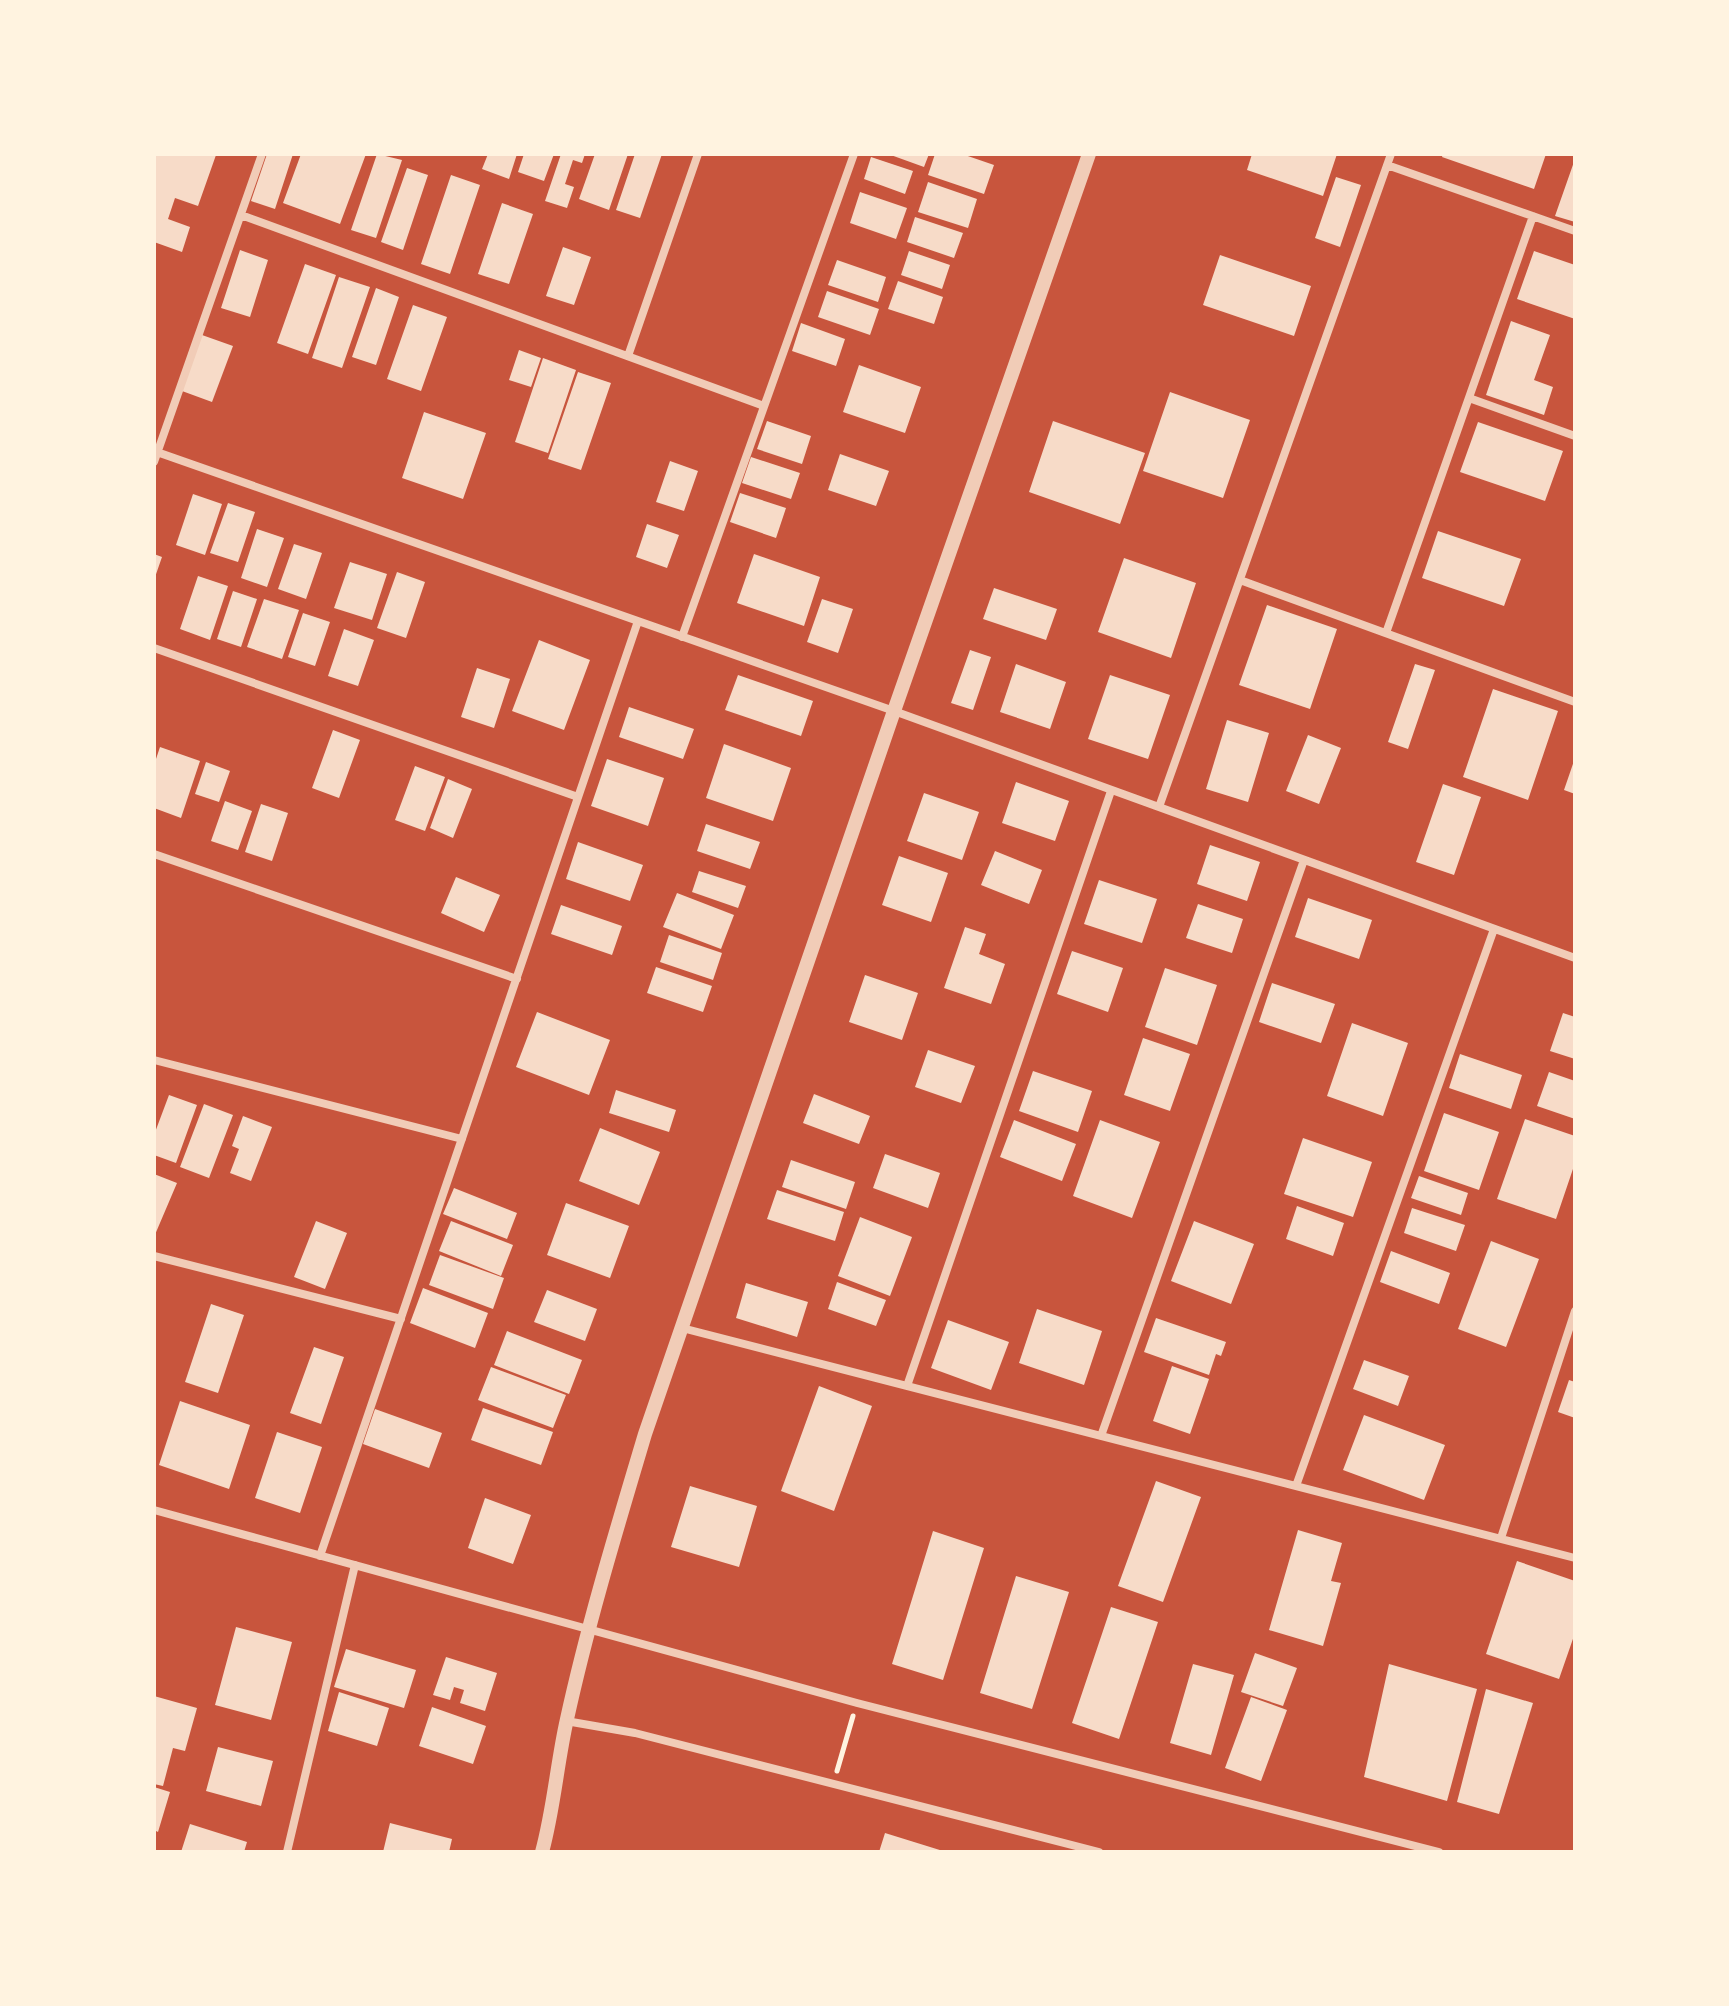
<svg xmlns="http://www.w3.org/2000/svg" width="1729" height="2006" font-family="Rubik,sans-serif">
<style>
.building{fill:#f7dbc8}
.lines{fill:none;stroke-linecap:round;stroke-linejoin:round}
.path{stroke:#fff3e0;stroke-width:5}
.minor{stroke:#f1ccb7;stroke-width:8}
.tertiary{stroke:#f1ccb7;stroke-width:14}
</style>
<rect width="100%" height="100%" fill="#c8553d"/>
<path class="building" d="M 154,154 L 216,155 L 198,206 L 175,198 L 168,219 L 190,227 L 182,252 L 154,242 Z
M 267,154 L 293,154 L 275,209 L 251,201 Z
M 301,154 L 366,154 L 340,224 L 283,203 Z
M 377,154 L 402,160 L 376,238 L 351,230 Z
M 488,154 L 517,154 L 509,179 L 482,169 Z
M 524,154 L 554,154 L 544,181 L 518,172 Z
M 561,154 L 585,154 L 582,163 L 573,160 L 565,184 L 574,187 L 567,208 L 545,201 Z
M 595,154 L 628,154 L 609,210 L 579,199 Z
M 635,154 L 662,154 L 640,218 L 616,210 Z
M 888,154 L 929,154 L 924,167 Z
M 935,154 L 962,154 L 994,165 L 984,194 L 928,175 Z
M 1252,154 L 1337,154 L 1323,196 L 1247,170 Z
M 1443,154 L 1546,154 L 1534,189 L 1442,157 Z
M 871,157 L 913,171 L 905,194 L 864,179 Z
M 1575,159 L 1575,222 L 1555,216 Z
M 407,168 L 428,175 L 403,250 L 381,242 Z
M 451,175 L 480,185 L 450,274 L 421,264 Z
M 1336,177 L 1361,185 L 1340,247 L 1315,238 Z
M 928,182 L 977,199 L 968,228 L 918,212 Z
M 860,192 L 907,208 L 896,239 L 850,223 Z
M 502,203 L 533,214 L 509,284 L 478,274 Z
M 915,217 L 963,233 L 954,258 L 907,242 Z
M 563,247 L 591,257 L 574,305 L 546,296 Z
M 240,250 L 268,260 L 250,317 L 221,308 Z
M 909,251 L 950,265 L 942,289 L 901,275 Z
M 1534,251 L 1575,265 L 1575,319 L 1517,299 Z
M 1220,255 L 1311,286 L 1294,336 L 1203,305 Z
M 837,260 L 886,277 L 878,302 L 828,285 Z
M 305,264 L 336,275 L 308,354 L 277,343 Z
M 339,277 L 370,287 L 342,368 L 312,358 Z
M 898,281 L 943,297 L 934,324 L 888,309 Z
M 376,288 L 399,297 L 376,365 L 352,357 Z
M 827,291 L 879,309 L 870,335 L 818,317 Z
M 413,305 L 447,317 L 421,391 L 387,379 Z
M 1511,321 L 1550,335 L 1534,380 L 1553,387 L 1544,415 L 1486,395 Z
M 801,323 L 845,339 L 836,366 L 792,351 Z
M 202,335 L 233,346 L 212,402 L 182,391 Z
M 519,350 L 541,358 L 531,387 L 509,380 Z
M 543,358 L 576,370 L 548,453 L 515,442 Z
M 859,365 L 921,387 L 905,433 L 843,412 Z
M 578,372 L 611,383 L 581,470 L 548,459 Z
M 1170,392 L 1250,420 L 1223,498 L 1143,471 Z
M 424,412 L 486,433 L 463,499 L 402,478 Z
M 767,421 L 811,436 L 802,464 L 757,449 Z
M 1053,421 L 1145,453 L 1120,524 L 1029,492 Z
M 1478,422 L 1563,451 L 1545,501 L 1460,472 Z
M 840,454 L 889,471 L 876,506 L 828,490 Z
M 751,457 L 800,473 L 791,499 L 742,483 Z
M 670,461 L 698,471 L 684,511 L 656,502 Z
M 740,493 L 786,508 L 776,538 L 730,522 Z
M 193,494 L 222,504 L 205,555 L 176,545 Z
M 228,503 L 255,512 L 238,562 L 210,553 Z
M 647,524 L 679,535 L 667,568 L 636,557 Z
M 257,529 L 284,538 L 267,587 L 241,578 Z
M 1438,531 L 1521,559 L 1504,606 L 1422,578 Z
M 294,544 L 322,553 L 306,599 L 278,589 Z
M 154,554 L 162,557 L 154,580 Z
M 754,554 L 820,577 L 804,626 L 737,603 Z
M 1124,558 L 1196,583 L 1171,658 L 1098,632 Z
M 350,562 L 387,574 L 372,620 L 334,608 Z
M 397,572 L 425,582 L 406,638 L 377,628 Z
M 198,576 L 228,586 L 210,640 L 180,629 Z
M 994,588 L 1057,609 L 1046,640 L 983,619 Z
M 233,591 L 257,599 L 241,647 L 217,639 Z
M 264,599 L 299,610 L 282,659 L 247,647 Z
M 822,599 L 853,609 L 838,653 L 807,642 Z
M 1267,605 L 1337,629 L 1310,709 L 1239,685 Z
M 303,613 L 330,622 L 315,666 L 288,657 Z
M 344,629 L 374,640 L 358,686 L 328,676 Z
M 539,640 L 590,660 L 564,730 L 512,711 Z
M 970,650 L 991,657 L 973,710 L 951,703 Z
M 1016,664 L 1066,682 L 1050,729 L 1000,712 Z
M 1415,664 L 1435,670 L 1408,749 L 1388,742 Z
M 477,668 L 510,679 L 494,728 L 461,717 Z
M 738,675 L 813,701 L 801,736 L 725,710 Z
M 1110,675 L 1170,695 L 1148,759 L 1088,739 Z
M 1493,689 L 1558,711 L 1528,800 L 1463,777 Z
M 629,707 L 694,729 L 683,759 L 619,737 Z
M 1227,720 L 1269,733 L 1248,802 L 1206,789 Z
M 333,730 L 360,740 L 339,798 L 312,788 Z
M 1308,735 L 1341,748 L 1319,804 L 1286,791 Z
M 724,744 L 791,768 L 773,821 L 706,798 Z
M 160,747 L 200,761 L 181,818 L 154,808 L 154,765 Z
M 1575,758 L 1575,794 L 1564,790 Z
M 607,759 L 664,778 L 648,826 L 591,806 Z
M 206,762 L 230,771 L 219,802 L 195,794 Z
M 415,766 L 445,777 L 425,831 L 395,820 Z
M 448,779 L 472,789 L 453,838 L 430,828 Z
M 1016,782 L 1069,801 L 1055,841 L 1002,823 Z
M 1443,784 L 1481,797 L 1454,875 L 1416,862 Z
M 924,793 L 979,812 L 962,860 L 907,841 Z
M 225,801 L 252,811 L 238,850 L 211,841 Z
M 261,804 L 288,813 L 272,861 L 245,852 Z
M 706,824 L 760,842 L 750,869 L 697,851 Z
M 578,842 L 643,865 L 630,901 L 566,879 Z
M 1210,845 L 1260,862 L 1247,901 L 1197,884 Z
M 995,851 L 1042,870 L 1029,904 L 981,885 Z
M 899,856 L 948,873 L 931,922 L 882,905 Z
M 699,871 L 746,886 L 738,908 L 692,892 Z
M 456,877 L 500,895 L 484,932 L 441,913 Z
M 1099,880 L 1157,899 L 1142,943 L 1084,924 Z
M 677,893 L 734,915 L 721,949 L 663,927 Z
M 1308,898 L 1372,920 L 1359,959 L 1295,937 Z
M 1198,904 L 1243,919 L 1232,953 L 1186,938 Z
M 561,905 L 622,926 L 612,955 L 551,934 Z
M 965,927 L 986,934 L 979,954 L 1005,964 L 991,1004 L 944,988 Z
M 669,935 L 722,953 L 713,980 L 660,962 Z
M 1072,951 L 1123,968 L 1108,1012 L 1057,994 Z
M 656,967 L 712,986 L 703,1012 L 647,993 Z
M 1165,968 L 1217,985 L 1197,1045 L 1145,1027 Z
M 865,975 L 918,993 L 902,1040 L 849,1022 Z
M 1272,983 L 1335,1004 L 1321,1043 L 1259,1022 Z
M 537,1012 L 610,1040 L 589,1095 L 516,1067 Z
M 1563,1013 L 1575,1017 L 1575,1059 L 1550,1051 Z
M 1352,1023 L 1408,1043 L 1383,1116 L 1327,1096 Z
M 1143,1038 L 1190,1054 L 1170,1111 L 1124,1095 Z
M 928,1050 L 975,1066 L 961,1103 L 915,1087 Z
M 1460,1054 L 1522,1075 L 1511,1109 L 1449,1088 Z
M 1033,1071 L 1092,1091 L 1078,1132 L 1019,1111 Z
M 1549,1072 L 1575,1081 L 1575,1119 L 1537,1106 Z
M 616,1090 L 676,1110 L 669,1132 L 609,1113 Z
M 814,1094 L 870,1116 L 859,1144 L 803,1123 Z
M 169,1095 L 197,1105 L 176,1163 L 154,1155 L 154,1135 Z
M 204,1104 L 233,1115 L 209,1178 L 180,1167 Z
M 1444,1113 L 1499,1132 L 1479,1190 L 1424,1171 Z
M 243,1116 L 272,1127 L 251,1181 L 230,1173 L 239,1149 L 232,1146 Z
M 1525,1119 L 1575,1136 L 1575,1163 L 1556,1219 L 1497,1199 Z
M 1014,1120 L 1076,1144 L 1062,1181 L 1000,1157 Z
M 1100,1120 L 1160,1142 L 1132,1218 L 1073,1196 Z
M 600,1128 L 660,1152 L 639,1205 L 579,1181 Z
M 1303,1138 L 1372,1162 L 1353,1217 L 1284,1194 Z
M 885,1154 L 940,1173 L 928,1208 L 873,1188 Z
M 791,1160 L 855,1182 L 846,1209 L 782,1187 Z
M 154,1174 L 177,1183 L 154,1237 Z
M 1419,1176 L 1468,1193 L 1461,1215 L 1411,1198 Z
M 454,1188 L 517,1213 L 507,1239 L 443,1214 Z
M 777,1190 L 844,1212 L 835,1241 L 767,1219 Z
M 566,1203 L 629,1226 L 610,1278 L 547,1255 Z
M 1297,1206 L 1344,1223 L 1333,1256 L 1286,1239 Z
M 1412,1208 L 1465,1225 L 1456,1251 L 1404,1233 Z
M 860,1217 L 912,1237 L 890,1296 L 838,1276 Z
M 316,1221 L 347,1233 L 325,1289 L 294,1277 Z
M 451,1221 L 513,1245 L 501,1276 L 439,1251 Z
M 1194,1221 L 1254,1244 L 1231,1304 L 1171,1281 Z
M 1491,1241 L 1539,1259 L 1506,1347 L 1458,1329 Z
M 1391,1251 L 1450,1273 L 1439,1304 L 1380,1282 Z
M 440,1255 L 504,1278 L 493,1309 L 429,1285 Z
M 837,1282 L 886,1300 L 876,1326 L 828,1309 Z
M 746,1283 L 808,1302 L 797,1337 L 736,1318 Z
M 423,1288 L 488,1313 L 475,1348 L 410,1323 Z
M 547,1290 L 597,1309 L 585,1341 L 534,1322 Z
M 211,1304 L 244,1315 L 218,1393 L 185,1382 Z
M 1037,1309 L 1102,1331 L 1084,1385 L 1019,1363 Z
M 1156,1318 L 1226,1342 L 1221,1356 L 1216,1354 L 1209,1375 L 1144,1352 Z
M 948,1320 L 1009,1342 L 991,1390 L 931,1368 Z
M 507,1331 L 582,1360 L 569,1394 L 494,1365 Z
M 314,1347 L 344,1357 L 321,1424 L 290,1413 Z
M 1364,1360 L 1409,1376 L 1398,1406 L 1353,1389 Z
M 1172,1366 L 1209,1379 L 1190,1434 L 1153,1421 Z
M 491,1367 L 566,1395 L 553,1428 L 478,1400 Z
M 1569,1380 L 1575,1382 L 1575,1418 L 1558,1412 Z
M 819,1386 L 872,1406 L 834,1511 L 781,1491 Z
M 180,1401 L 250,1425 L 229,1489 L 159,1465 Z
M 483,1408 L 553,1432 L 541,1465 L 471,1440 Z
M 375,1409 L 442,1433 L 429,1468 L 363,1444 Z
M 1364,1415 L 1445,1445 L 1424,1500 L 1343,1470 Z
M 277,1432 L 322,1447 L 300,1513 L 255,1498 Z
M 1156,1481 L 1201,1497 L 1163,1602 L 1118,1586 Z
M 690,1486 L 757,1506 L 739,1567 L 671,1547 Z
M 485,1498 L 531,1515 L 513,1564 L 468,1548 Z
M 1298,1530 L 1342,1543 L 1331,1581 L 1341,1583 L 1323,1646 L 1269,1630 Z
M 933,1531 L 984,1548 L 943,1680 L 892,1664 Z
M 1517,1561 L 1575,1581 L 1575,1633 L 1559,1679 L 1486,1654 Z
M 1016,1576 L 1069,1592 L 1032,1709 L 980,1693 Z
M 1111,1607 L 1158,1622 L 1119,1739 L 1072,1723 Z
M 236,1627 L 292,1642 L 271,1720 L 215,1705 Z
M 346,1649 L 416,1670 L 404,1708 L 334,1687 Z
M 1255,1653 L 1297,1668 L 1283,1706 L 1241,1692 Z
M 446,1657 L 497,1673 L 485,1711 L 460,1703 L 464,1690 L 454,1687 L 450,1700 L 433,1695 Z
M 1193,1664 L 1234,1675 L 1211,1755 L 1170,1743 Z
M 1389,1664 L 1477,1689 L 1447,1801 L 1364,1777 Z
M 1486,1689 L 1533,1703 L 1499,1814 L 1457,1802 Z
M 339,1692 L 389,1708 L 377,1746 L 328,1731 Z
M 154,1696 L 197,1708 L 185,1751 L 173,1748 L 163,1786 L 154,1784 Z
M 1251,1697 L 1287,1710 L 1261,1781 L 1225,1768 Z
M 432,1707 L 486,1726 L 473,1764 L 419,1746 Z
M 218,1747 L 273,1761 L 261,1806 L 206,1791 Z
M 154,1787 L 170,1792 L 158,1832 L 154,1830 Z
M 390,1823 L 452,1839 L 449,1852 L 383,1852 Z
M 190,1824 L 247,1842 L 244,1852 L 181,1852 Z
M 885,1833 L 943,1851 L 943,1852 L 879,1852 Z"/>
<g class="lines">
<path class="path" d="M 837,1771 L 853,1716"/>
<path class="minor" d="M 1387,165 L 1575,231
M 241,215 L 764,406
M 628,356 L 698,154
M 1469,398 L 1575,436
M 154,451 L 894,711 L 1575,958
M 154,462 L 262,154
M 1240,580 L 1575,702
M 1386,633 L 1533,216
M 682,637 L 854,154
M 154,648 L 578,797
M 1159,807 L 1391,154
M 154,854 L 517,979
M 154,1060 L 462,1139
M 154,1256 L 401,1319
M 682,1328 L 1575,1558
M 907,1386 L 1111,791
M 1101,1436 L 1304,860
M 1296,1486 L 1494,929
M 154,1510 L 857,1703 L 1439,1852
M 1501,1538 L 1575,1311
M 320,1556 L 638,621
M 566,1721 L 635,1733 L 1099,1852
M 287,1852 L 355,1565"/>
<path class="tertiary" d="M 542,1852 C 554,1808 557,1763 567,1719 C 588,1623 617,1528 645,1434 L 894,711 L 1089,154"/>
</g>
<rect width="1729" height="2006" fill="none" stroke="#fff3e0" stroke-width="312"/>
</svg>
